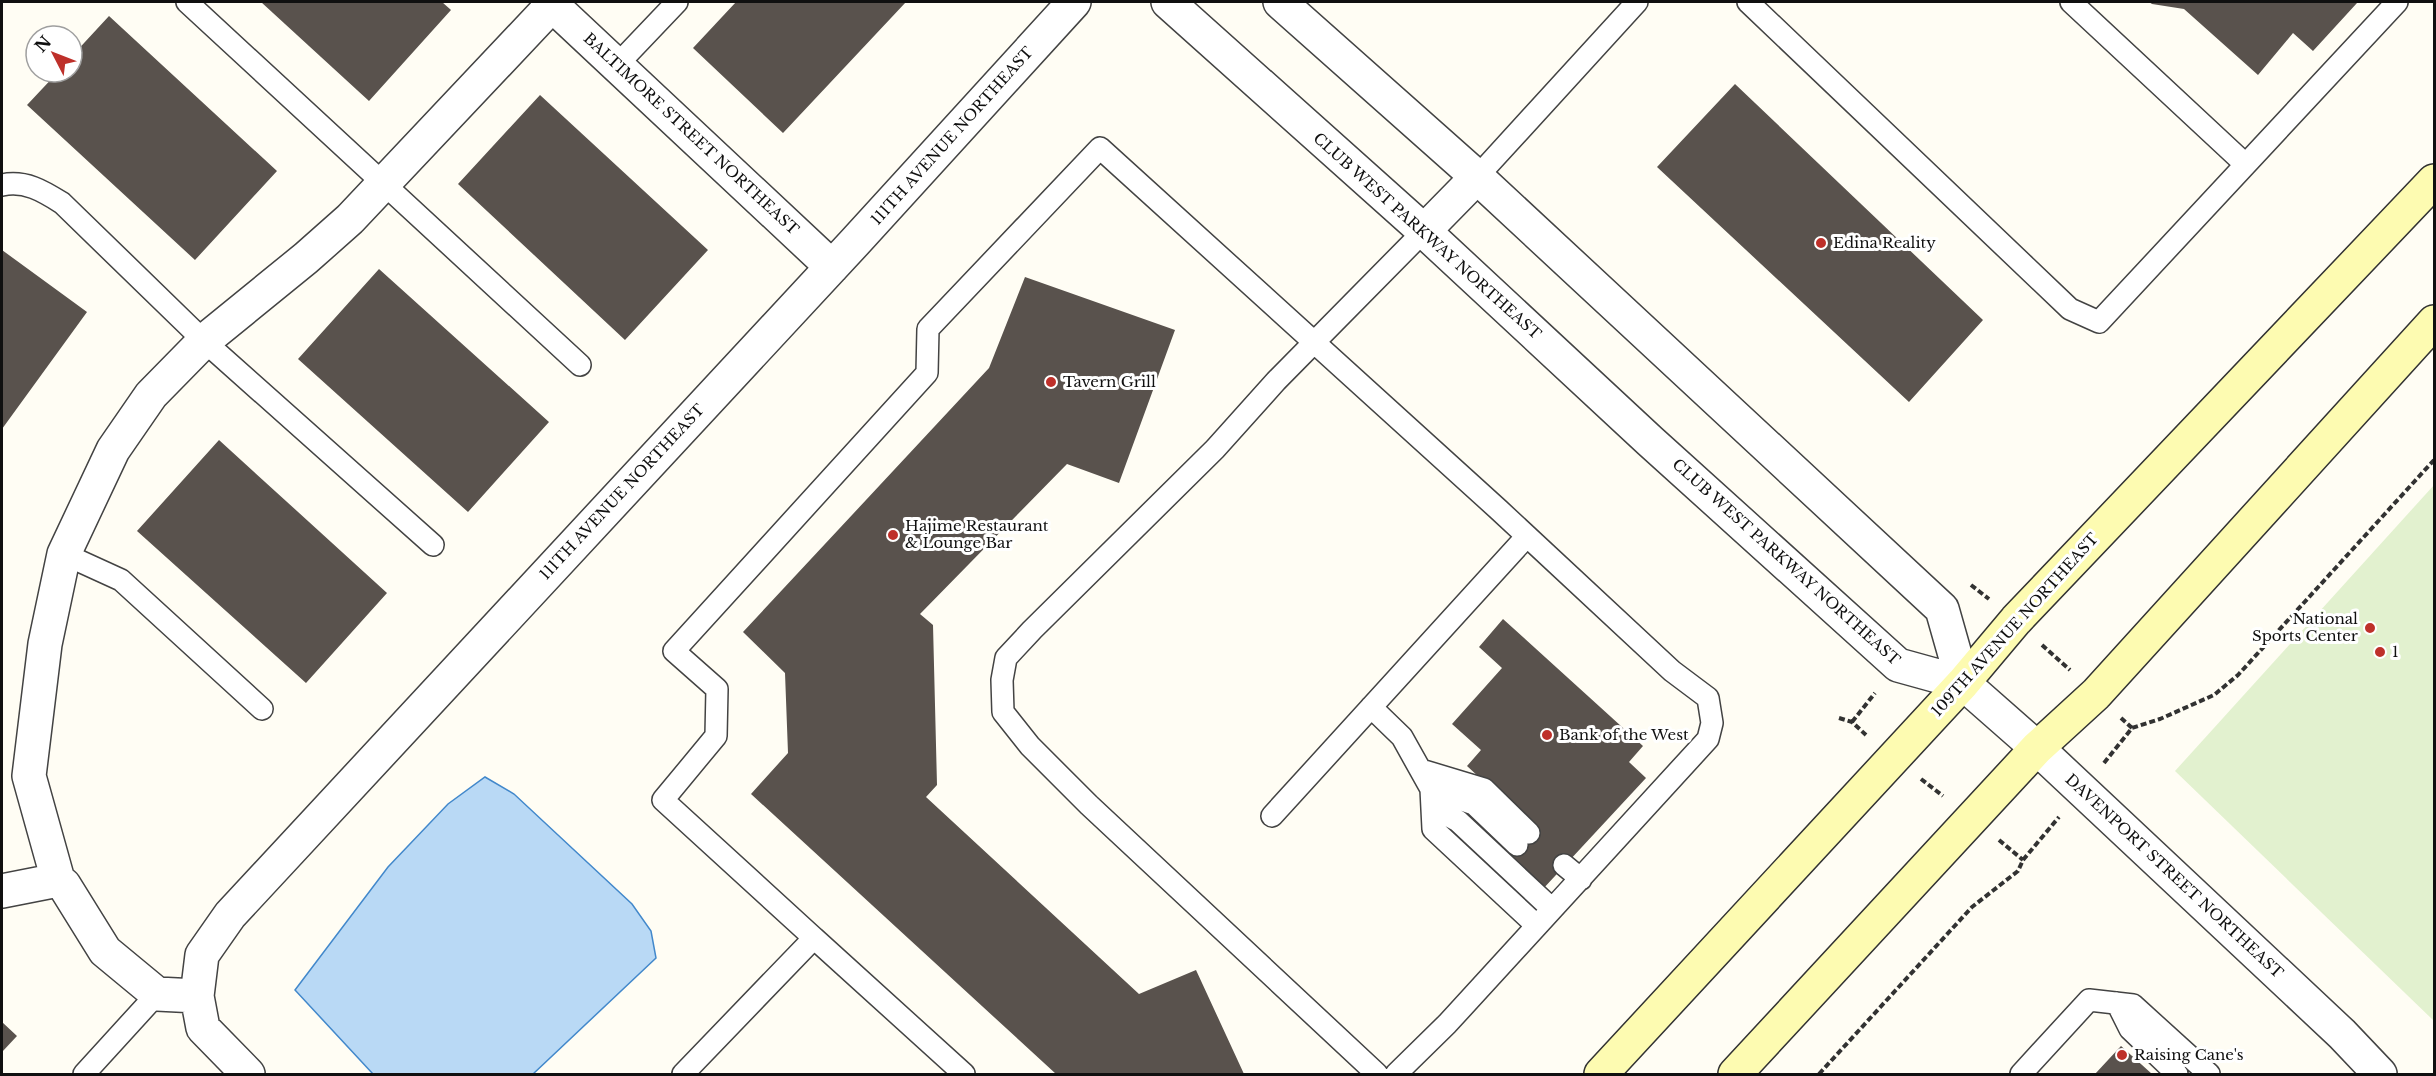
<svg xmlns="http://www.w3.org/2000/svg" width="2436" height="1076" font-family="'Libre Baskerville',serif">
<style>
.pitch{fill:#e2f1cf}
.water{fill:#b9d9f5;stroke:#4288cb;stroke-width:1.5}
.building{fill:#59524d}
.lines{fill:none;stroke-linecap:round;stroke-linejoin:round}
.service-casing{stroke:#434343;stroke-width:24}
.minor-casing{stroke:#434343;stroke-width:36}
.tertiary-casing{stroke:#434343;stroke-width:36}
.secondary-casing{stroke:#323232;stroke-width:36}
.path{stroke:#323232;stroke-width:4;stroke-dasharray:6 3;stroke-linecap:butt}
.service{stroke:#fff;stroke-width:21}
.minor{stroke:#fff;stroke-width:33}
.tertiary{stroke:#fff;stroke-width:33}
.secondary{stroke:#fdfbb1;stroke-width:33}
.poi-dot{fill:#be302a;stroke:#fff;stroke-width:2}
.labels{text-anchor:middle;stroke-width:6;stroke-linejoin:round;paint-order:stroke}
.street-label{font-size:15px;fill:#101010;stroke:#fff}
.poi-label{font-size:15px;fill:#101010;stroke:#fff;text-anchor:start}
</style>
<rect width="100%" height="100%" fill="#fffdf4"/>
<path class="pitch" d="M 2434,485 L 2434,1021 L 2175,771 Z"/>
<path class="water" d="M 485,777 L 514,794 L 632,904 L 651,931 L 656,958 L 533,1074 L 373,1074 L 295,990 L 388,867 L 448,804 Z"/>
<path class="building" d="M 261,2 L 442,2 L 451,10 L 369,101 Z
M 736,2 L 906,2 L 783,133 L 693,48 Z
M 2149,2 L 2356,2 L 2357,3 L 2313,51 L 2293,33 L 2258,75 L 2184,9 L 2152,4 Z
M 109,16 L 277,171 L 195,260 L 27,105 L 58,72 L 72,72 L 72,56 Z
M 1735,84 L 1983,320 L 1909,402 L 1657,167 Z
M 540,95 L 708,250 L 625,340 L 458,184 Z
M 2,250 L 87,312 L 2,429 Z
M 379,269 L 549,422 L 468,512 L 298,359 Z
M 1025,277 L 1175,330 L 1119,483 L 1067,464 L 920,614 L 933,625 L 937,785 L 926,797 L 1139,994 L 1196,970 L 1244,1074 L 1056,1074 L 751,794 L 788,753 L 785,673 L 743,632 L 989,368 Z
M 219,440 L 387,593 L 306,683 L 137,531 Z
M 1503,619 L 1643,746 L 1629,762 L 1646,778 L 1542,890 L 1506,857 L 1534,828 L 1467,766 L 1481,750 L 1452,724 L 1502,668 L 1479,647 Z
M 2,1022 L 17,1036 L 2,1052 Z
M 2121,1046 L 2152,1074 L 2095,1074 Z"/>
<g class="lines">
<defs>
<path id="service" d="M 187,2 L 580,365
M 1748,2 L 2070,309 L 2099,322 L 2397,2
M 2071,2 L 2245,164
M 617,65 L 677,2
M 1477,177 L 1637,2
M 2,185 C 25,180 43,191 62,203 L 204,341 L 433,545
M 64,554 L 121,580 L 262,709
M 1371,707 L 1402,737 L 1431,789 L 1433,829 L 1536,925
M 1421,770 L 1484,789 L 1529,833
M 1431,789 L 1474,804 L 1517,845
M 1432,807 L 1458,821 L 1552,909
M 1272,816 L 1527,536
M 1564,865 L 1581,879
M 814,938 L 663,800 L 716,736 L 717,689 L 674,651 L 927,373 L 928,329 L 1100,148 L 1499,510 L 1672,671 L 1708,698 L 1712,723 L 1708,739 L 1447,1024 L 1396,1074
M 2117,1003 L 2130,1029 L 2177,1074
M 84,1074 L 157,994
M 683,1074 L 814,938 L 964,1074
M 1377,1074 L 1089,805 L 1030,746 L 1003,712 L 1002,680 L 1006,658 L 1032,630 L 1215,449 L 1276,381 L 1424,231
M 2021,1074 L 2089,1000 L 2133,1005 L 2209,1074"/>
<path id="minor" d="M 549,2 L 832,267
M 1424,231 L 1477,177
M 2,891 L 58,880
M 197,996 L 202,955 L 230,915 L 855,242 L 1074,2
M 248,1074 L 203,1028 L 197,996 L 157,994 L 105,951 L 64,885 L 58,880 L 29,776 L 45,644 L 64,554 L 113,450 L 151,395 L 204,341 L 306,258 L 350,219 L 553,4"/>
<path id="tertiary" d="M 1168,2 L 1424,231 L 1650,441 L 1898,665 L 1963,683 L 2037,748 L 2342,1034 L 2380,1074
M 1280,2 L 1477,177 L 1942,609 L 1963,683"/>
<path id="secondary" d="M 1601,1074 L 1963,683 L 2016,620 L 2434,181
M 1735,1074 L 2037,748 L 2096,694 L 2434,322"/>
</defs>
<use href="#service" class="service-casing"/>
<use href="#minor" class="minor-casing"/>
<use href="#tertiary" class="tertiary-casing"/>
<use href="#secondary" class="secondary-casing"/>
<path class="path" d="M 1971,585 L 1989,599
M 2042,645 L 2070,670
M 1839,718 L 1852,722 L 1866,735
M 2121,718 L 2132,728
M 1852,722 L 1875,693
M 2104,763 L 2132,728 L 2160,719 L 2214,695 L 2238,675 L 2434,460
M 1921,779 L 1943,796
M 1999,840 L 2023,860
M 1819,1074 L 1972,907 L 2018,871 L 2023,860 L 2059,817"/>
<use href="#service" class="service"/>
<use href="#minor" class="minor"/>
<use href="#tertiary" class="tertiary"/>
<use href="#secondary" class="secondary"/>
</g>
<g class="poi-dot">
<circle cx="1821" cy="243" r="6"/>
<circle cx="1051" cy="382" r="6"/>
<circle cx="893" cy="535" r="6"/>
<circle cx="2370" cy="628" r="6"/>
<circle cx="2380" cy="652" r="6"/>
<circle cx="1547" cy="735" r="6"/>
<circle cx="2122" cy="1055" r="6"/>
</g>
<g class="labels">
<g class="street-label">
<text transform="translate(691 134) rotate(43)" y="5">BALTIMORE STREET NORTHEAST</text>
<text transform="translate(952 136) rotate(-48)" y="5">111TH AVENUE NORTHEAST</text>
<text transform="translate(1427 236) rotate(42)" y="5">CLUB WEST PARKWAY NORTHEAST</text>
<text transform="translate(622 492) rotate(-47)" y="5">111TH AVENUE NORTHEAST</text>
<text transform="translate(1786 562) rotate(42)" y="5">CLUB WEST PARKWAY NORTHEAST</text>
<text transform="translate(2015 625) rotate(-48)" y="5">109TH AVENUE NORTHEAST</text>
<text transform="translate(2174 876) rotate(43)" y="5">DAVENPORT STREET NORTHEAST</text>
</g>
<g class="poi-label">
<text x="1833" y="248">Edina Reality</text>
<text x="1063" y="387">Tavern Grill</text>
<text x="905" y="531">Hajime Restaurant<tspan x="905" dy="17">&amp; Lounge Bar</tspan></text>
<text x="2358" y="624" text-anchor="end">National<tspan x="2358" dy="17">Sports Center</tspan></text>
<text x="2392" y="657">1</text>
<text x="1559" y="740">Bank of the West</text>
<text x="2134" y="1060">Raising Cane's</text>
</g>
</g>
<rect width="2436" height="1076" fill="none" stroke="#101010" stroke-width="6"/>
<g transform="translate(54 54) rotate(312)"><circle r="28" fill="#ffffff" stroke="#9f9f9f" stroke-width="1.5"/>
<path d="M0-4.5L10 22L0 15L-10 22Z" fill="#be302a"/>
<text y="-9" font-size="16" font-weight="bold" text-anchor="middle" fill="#101010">N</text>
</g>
</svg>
